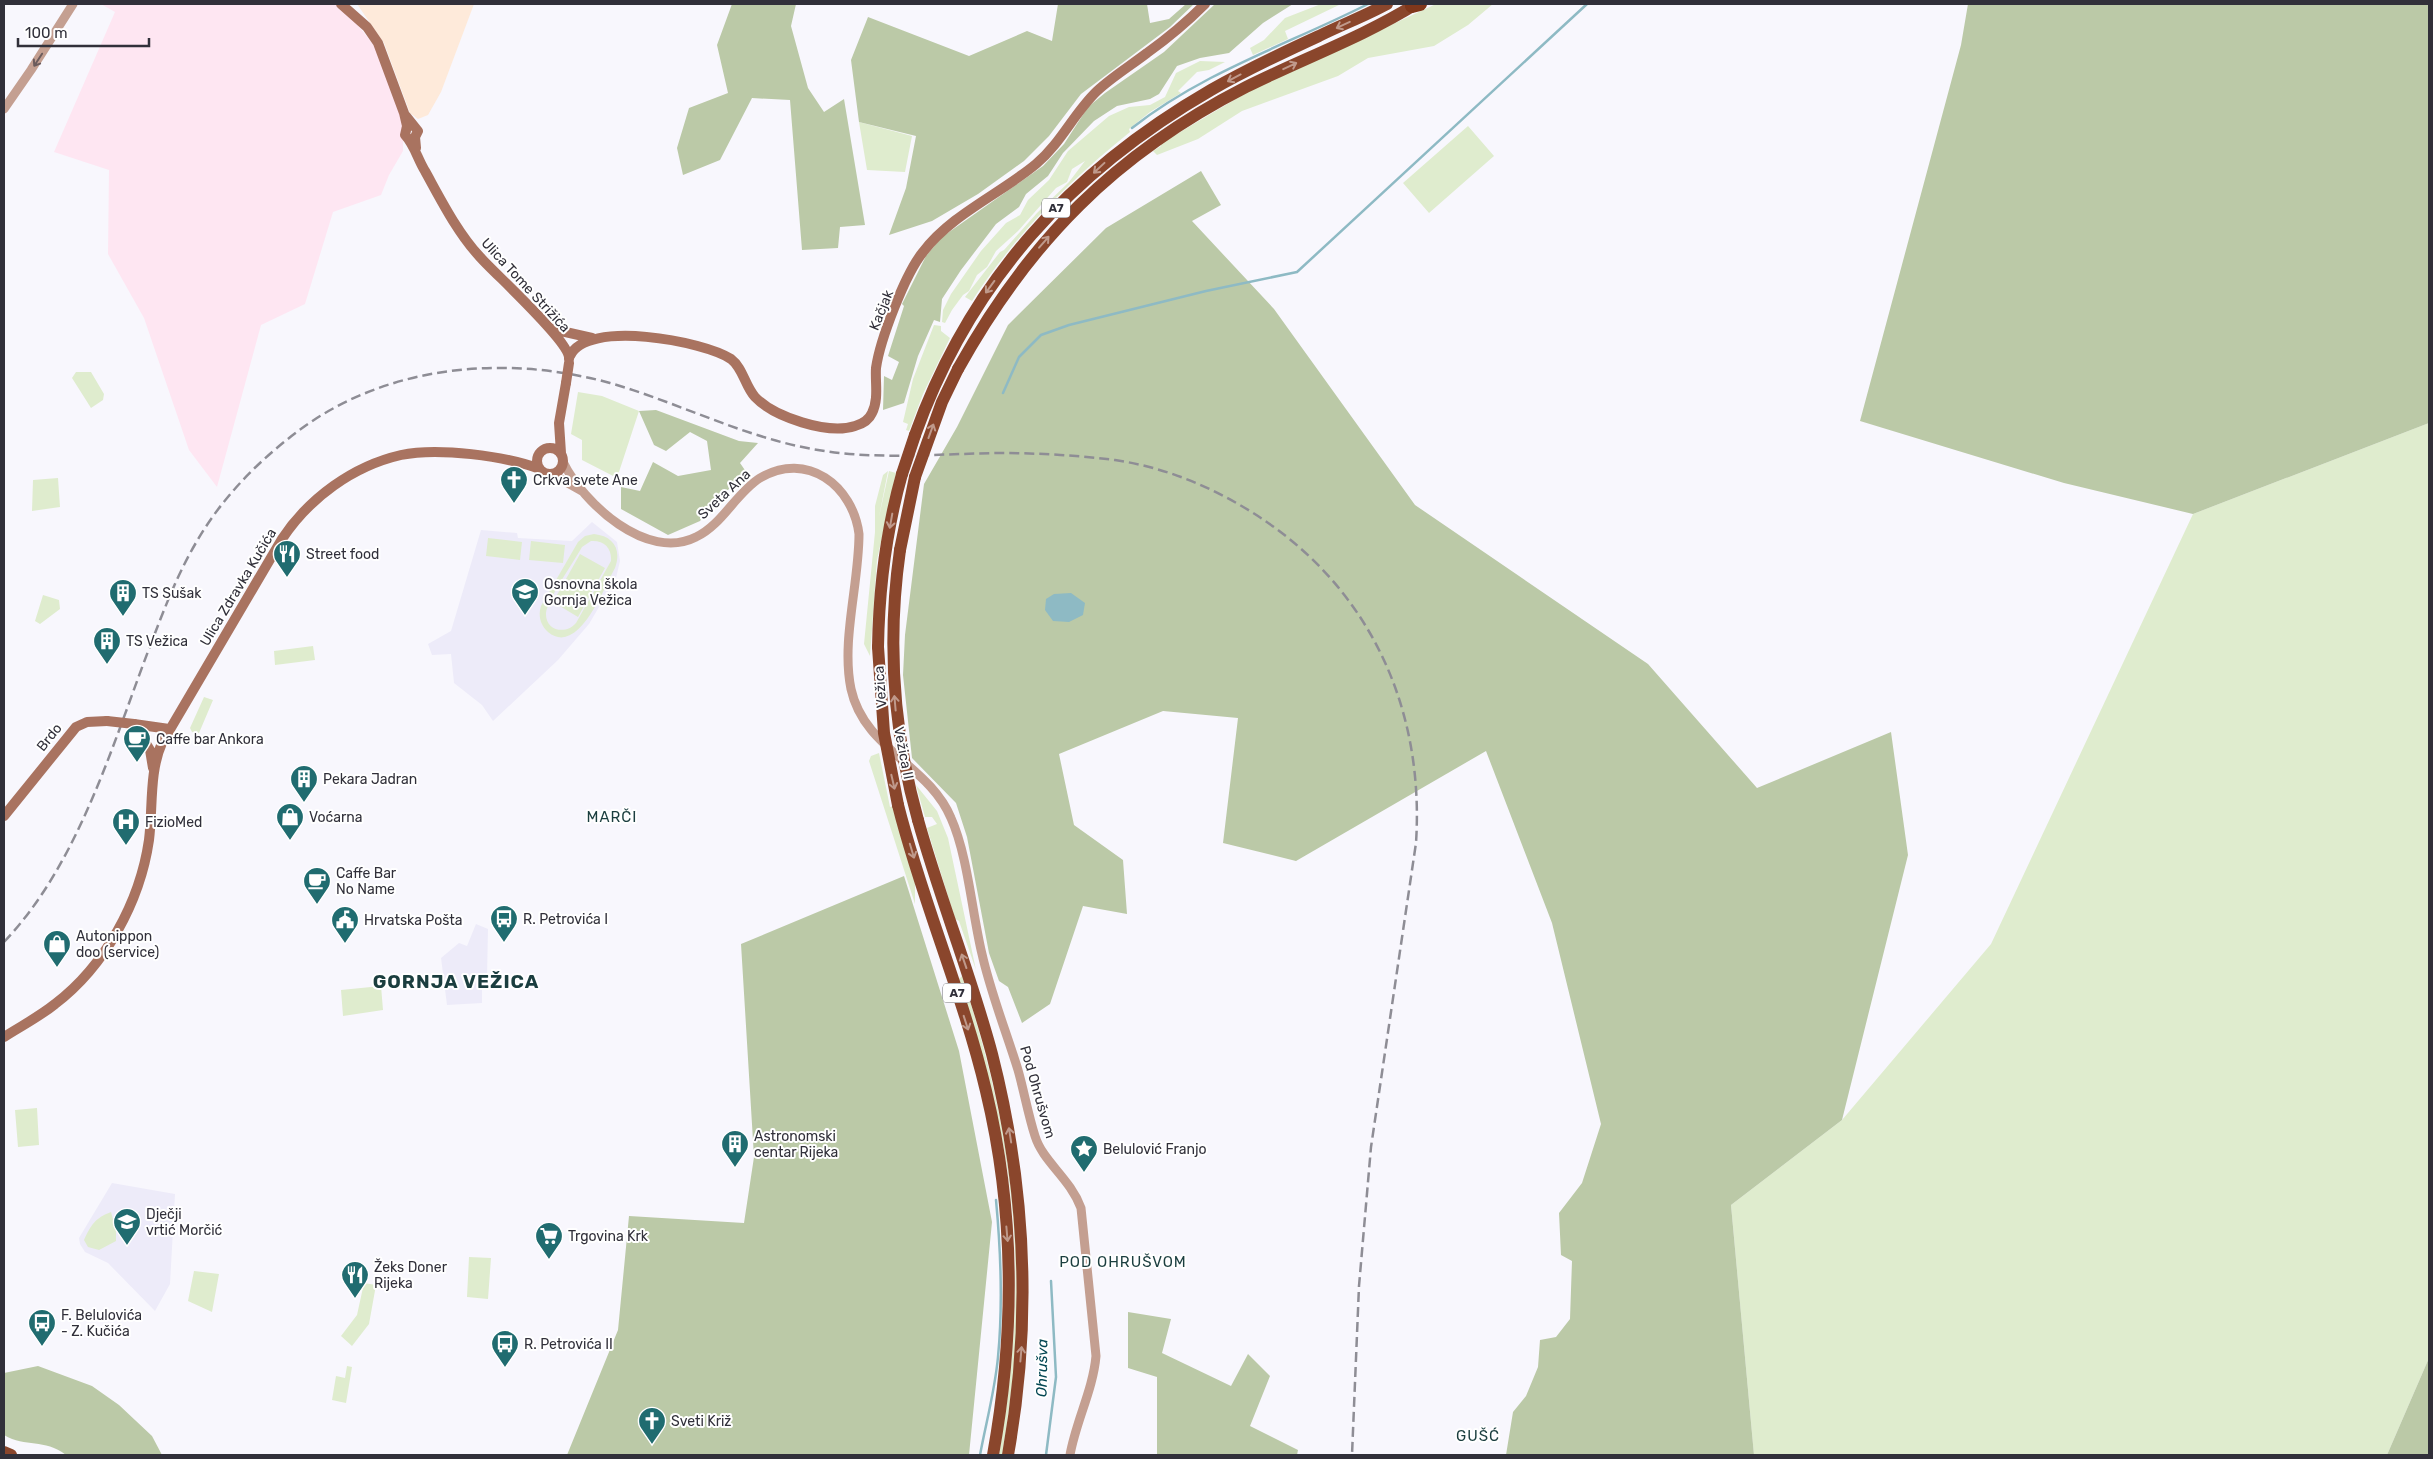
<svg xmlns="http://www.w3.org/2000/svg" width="2433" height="1459" font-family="Rubik,sans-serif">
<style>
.commercial{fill:#fee6f2}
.built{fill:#edebf9}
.medical{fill:#feeada}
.green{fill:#dfecce;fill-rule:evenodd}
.forest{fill:#bbc9a7}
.water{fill:#8ebac4}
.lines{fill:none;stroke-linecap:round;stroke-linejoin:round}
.stream{stroke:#8ebac4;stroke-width:2.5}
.tertiary{stroke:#c49f91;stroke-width:9}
.secondary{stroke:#a97360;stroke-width:10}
.trunk{stroke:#8a462c;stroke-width:12}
.motorway{stroke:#80371b;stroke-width:14}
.rail{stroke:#8e8d95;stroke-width:2.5;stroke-dasharray:10 5;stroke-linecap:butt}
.secondary-bridge{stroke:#a97360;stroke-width:10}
.trunk-bridge{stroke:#8a462c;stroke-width:12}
.oneway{stroke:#bf998b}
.oneway2{stroke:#6c5c5d}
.labels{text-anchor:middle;stroke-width:4;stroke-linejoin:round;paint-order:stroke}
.shield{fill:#fff;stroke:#6f6e75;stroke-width:1}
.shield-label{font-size:12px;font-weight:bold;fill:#31303a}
.street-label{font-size:14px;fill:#31303a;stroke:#fff}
.poi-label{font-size:14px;fill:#31303a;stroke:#fff;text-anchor:start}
.neighbourhood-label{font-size:15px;letter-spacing:1px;fill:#1b3e3f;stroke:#fff}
.water-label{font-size:15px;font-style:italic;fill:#044753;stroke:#fff}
.district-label{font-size:19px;font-weight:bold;letter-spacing:1px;fill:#1b3e3f;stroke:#fff}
</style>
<rect width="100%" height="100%" fill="#f8f7fd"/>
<path class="commercial" d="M 101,4 L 335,4 L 352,18 L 377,49 L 403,120 L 403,151 L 389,175 L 381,195 L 333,212 L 305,304 L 261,325 L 217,487 L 189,450 L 144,318 L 108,254 L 109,170 L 54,152 L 115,12 Z"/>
<path class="built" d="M 592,522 L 617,542 L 620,561 L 616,578 L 589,624 L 558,660 L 493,721 L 482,705 L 454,683 L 451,654 L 432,655 L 428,644 L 451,631 L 481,530 L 517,533 L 518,538 L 572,541 Z
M 476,924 L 488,929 L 487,977 L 482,985 L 482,1003 L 447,1005 L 441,958 L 459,943 L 467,946 Z
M 112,1183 L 175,1194 L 170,1284 L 155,1311 L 108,1263 L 85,1252 L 80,1244 L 79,1238 Z"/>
<path class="medical" d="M 357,4 L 474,4 L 441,92 L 428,115 L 418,119 L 410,113 L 384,43 Z"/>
<path class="green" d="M 1321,4 L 1341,4 L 1285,31 L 1288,39 L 1253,55 L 1250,48 L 1264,40 L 1285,18 Z
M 1436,4 L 1493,4 L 1468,25 L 1434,46 L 1368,58 L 1338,76 L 1242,111 L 1198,139 L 1157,155 L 1153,151 L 1161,146 L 1160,144 L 1251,90 Z
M 1200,61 L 1225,62 L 1209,70 L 1197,72 L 1178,91 L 1181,93 L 1150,112 L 1129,129 L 1130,132 C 1069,181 1015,235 972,301 L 965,297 L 1000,252 L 1004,250 L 1037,213 L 1069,182 L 1085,161 L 1072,169 L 1067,182 L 1056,188 L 1018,231 L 996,251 L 987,267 L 977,275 L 969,291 L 963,295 L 952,310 L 945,323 L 942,322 L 943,310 L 951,294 L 981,251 L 1006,223 L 1020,215 L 1028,200 L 1049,180 L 1068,151 L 1109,116 L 1129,107 L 1150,105 L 1165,97 L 1176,73 Z
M 859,122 L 912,136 L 905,172 L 867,170 Z
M 1468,126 L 1494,156 L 1429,213 L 1403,183 Z
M 934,325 L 941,326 L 941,331 L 950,338 L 923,394 L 909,431 L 906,430 L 908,424 L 903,422 L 913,379 Z
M 76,372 L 91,372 L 104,394 L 103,400 L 91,408 L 72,378 Z
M 578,392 L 602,396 L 639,411 L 617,478 L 582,460 L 582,440 L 571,434 Z
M 2429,423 L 2429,1358 L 2387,1455 L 1754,1455 L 1731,1205 L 1842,1120 L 1991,944 L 2193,514 Z
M 888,471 L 879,517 L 889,471 L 896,473 L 877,560 L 870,656 L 864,644 L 875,532 L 875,506 L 883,475 Z
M 58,478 L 60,507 L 32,511 L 33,480 Z
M 594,534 C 613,536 622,549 615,568 C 604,588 578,657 548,632 C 540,625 538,615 541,606 L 578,542 L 585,536 ZM 591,541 C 604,540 612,548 611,561 L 576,623 C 566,635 545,631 546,613 C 547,600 575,560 582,547 Z
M 488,538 L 522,542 L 520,560 L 486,556 Z
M 531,541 L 565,545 L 563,563 L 529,560 Z
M 580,554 L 605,568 L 578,617 L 553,602 Z
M 43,595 L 59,600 L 60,609 L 40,624 L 35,621 Z
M 313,646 L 315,660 L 275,665 L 274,651 Z
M 204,697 L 213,700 L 199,733 L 192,732 L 190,728 Z
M 879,753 L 890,807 L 894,806 L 915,883 L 915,904 L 869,761 L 871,756 Z
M 916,785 L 937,811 L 948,838 L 976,970 L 959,921 L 955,919 L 927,828 L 937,824 L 932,817 L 925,817 Z
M 962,976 C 999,1088 1022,1205 1017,1323 C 1015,1368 1009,1412 1002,1455 L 999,1455 C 1017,1352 1023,1243 1002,1139 C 991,1085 973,1032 959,979 Z
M 381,986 L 383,1010 L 343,1016 L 341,990 Z
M 37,1108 L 39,1145 L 18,1147 L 15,1110 Z
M 111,1212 L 116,1230 L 116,1241 L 99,1250 L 88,1247 L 84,1240 C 91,1225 95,1218 111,1212 Z
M 469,1257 L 491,1258 L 488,1299 L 467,1297 Z
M 194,1271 L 219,1274 L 212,1312 L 188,1301 Z
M 364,1283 L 376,1285 L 369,1324 L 352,1346 L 341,1336 L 357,1315 Z
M 347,1366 L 352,1367 L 346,1403 L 332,1400 L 336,1376 L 345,1378 Z"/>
<path class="forest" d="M 732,4 L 796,4 L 791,26 L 808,88 L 824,112 L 844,99 L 865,225 L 840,227 L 838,248 L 802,250 L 790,100 L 752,98 L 720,160 L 683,175 L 677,148 L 689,108 L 728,93 L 717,45 Z
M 1058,4 L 1147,4 L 1150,23 L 1169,19 L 1186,4 L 1194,4 L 1170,27 L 1081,94 L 1049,136 L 1024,161 L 978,194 L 932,221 L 889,235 L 906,188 L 916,136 L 859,122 L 851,60 L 868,17 L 969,56 L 1027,31 L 1052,41 Z
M 1215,4 L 1293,4 L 1263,23 L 1229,53 L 1200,58 L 1177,66 L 1159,94 L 1150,99 L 1117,106 L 1094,121 L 1063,153 L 1048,176 L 1026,194 L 1019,207 L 996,224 L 961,270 L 942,299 L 940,322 L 934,320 L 918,356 L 904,403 L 883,410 L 884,376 L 892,380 L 899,362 L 888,356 L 904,306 L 902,304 L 926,256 L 942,237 L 1043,166 L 1064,144 L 1088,107 L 1105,93 L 1164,52 Z
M 1968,4 L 2429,4 L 2429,423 L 2193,514 L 2064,483 L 1860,421 L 1961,45 Z
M 1201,171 L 1221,205 L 1192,221 L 1274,309 L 1415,505 L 1648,664 L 1757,788 L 1891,732 L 1908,855 L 1842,1120 L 1731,1205 L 1754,1455 L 1506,1455 L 1513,1412 L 1526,1396 L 1538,1367 L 1540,1340 L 1556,1337 L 1570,1319 L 1572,1261 L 1561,1255 L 1559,1213 L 1582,1183 L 1601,1124 L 1552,923 L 1486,751 L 1296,861 L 1223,843 L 1238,718 L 1163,711 L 1059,754 L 1074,825 L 1123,860 L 1127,914 L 1083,906 L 1050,1004 L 1022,1023 L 1008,987 L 999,981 L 989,953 L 967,837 L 956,803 L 912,758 L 903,675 L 905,635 L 924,484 L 957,427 L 1008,325 L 1106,228 Z
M 656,410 L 739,441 L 758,443 L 740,463 L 749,476 L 720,495 L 700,521 L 668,535 L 621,509 L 621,487 L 640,491 L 653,462 L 678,476 L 711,470 L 707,441 L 690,432 L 666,451 L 654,445 L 639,411 Z
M 904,876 L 959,1051 L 992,1222 L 969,1455 L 567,1455 L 618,1330 L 629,1216 L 744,1223 L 754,1157 L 741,944 Z
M 1128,1312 L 1171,1319 L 1162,1353 L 1231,1386 L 1248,1354 L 1270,1376 L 1250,1426 L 1298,1450 L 1297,1455 L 1157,1455 L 1157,1377 L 1128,1368 Z
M 2429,1358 L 2429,1455 L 2387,1455 Z
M 38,1366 L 92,1386 L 119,1405 L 152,1436 L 162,1455 L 66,1455 C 44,1438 26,1448 4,1435 L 4,1373 Z"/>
<path class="water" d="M 1071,593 L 1085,603 L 1083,615 L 1069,622 L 1053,621 L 1045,610 L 1046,599 L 1054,594 Z"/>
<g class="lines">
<path class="stream" d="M 1132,128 C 1203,72 1289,44 1368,4
M 1003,393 L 1019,357 L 1041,335 L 1069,325 L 1206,291 L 1297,272 L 1587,4
M 980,1455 C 986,1423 995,1390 998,1357 C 1003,1305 1001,1253 996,1200
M 1046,1455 L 1056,1377 L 1051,1281"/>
<path class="tertiary" d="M 4,109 L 31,70 L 73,4
M 563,462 C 583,503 647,562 696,537 C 722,525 736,493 760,478 C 807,450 853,486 859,534 C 859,584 841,641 851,689 C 864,749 929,765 951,818 C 968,856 972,913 982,954 C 991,994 1006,1031 1018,1070 C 1024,1091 1028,1114 1035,1136 C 1043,1162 1070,1178 1081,1208 L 1096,1356 C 1093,1390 1076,1421 1070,1455
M 552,474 L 582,491"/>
<path class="secondary" d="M 341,4 L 367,27 L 378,43 L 404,113 L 407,126 L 405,135 C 415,146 417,158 425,171 C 441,200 457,232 480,257 C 495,274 571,342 569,359
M 406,116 L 418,131 L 415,137 L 416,148
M 552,329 L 592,338
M 570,356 C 586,319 704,341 731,359 C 743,368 745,386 755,397 C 774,417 828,435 855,426 C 862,424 869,420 872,413 C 879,399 875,383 876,368 C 880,340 905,274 923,252 C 952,214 1000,194 1036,164 C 1061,143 1074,113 1097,91 C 1112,77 1130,66 1147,53 C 1168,38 1187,22 1205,4
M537 461a13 13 0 1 1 26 0a13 13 0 1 1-26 0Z
M 561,453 L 559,423 L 566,383
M 134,724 L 150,750 L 153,768
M 134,724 L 169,729
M 4,816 L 76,727 L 87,722 L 107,721
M 4,1037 C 21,1026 39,1017 55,1004 C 105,966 140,902 149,840 C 153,808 149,772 162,743 L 282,539 C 309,498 353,466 401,455 C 438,447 505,456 540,469"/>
<path class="trunk" d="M 958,369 C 1029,241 1115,154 1246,87 C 1302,59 1363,37 1416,4
M 915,435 C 970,281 1071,171 1211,90 C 1246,70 1282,53 1319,36 C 1341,25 1365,16 1387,4
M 900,550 L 915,477
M 878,647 C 879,588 886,531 902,474
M 898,805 C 922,901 963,994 986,1091 C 1015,1211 1015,1334 993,1455
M 918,820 C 940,899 971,975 992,1054 C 1026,1187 1032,1321 1008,1455
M 4,1452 L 11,1455"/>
<path class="motorway" d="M 1412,6 L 1420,4"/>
<path class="rail" d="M 4,942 C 80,862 113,742 152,641 C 165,607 178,573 197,541 C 223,496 262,457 305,426 C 393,364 508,355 610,383 C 680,403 745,438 818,450 C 877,460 936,454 996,453 C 1035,453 1076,455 1115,460 C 1162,467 1205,484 1245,508 C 1366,580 1425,704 1416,843 L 1371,1147 L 1359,1286 L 1352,1455"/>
<path class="secondary-bridge" d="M 566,383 L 569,363
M 107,721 L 134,724"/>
<path class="trunk-bridge" d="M 902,474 L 915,435
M 915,477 L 942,402 L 958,369
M 900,550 C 887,641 893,731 918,820
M 878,647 L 884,733 L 898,805"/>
</g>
<defs><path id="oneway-shaft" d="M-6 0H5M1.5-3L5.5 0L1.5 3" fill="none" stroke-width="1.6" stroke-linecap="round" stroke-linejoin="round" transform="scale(1.25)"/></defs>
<g class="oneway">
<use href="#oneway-shaft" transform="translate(1343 25) rotate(155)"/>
<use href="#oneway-shaft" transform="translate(1290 66) rotate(-25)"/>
<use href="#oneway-shaft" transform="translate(1234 78) rotate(152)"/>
<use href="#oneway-shaft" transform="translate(1099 168) rotate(137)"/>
<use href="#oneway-shaft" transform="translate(1044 242) rotate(-49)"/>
<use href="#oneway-shaft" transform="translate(990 287) rotate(126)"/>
<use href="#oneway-shaft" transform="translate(931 431) rotate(-70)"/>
<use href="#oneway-shaft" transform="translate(891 521) rotate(100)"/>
<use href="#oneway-shaft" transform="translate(895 703) rotate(-95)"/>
<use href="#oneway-shaft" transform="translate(893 782) rotate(77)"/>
<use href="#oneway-shaft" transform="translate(912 851) rotate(73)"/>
<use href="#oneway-shaft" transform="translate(964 961) rotate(-109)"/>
<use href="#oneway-shaft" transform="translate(966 1023) rotate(72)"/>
<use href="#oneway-shaft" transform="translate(1010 1135) rotate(-99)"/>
<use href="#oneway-shaft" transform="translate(1007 1234) rotate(85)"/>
<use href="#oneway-shaft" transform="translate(1021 1354) rotate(-85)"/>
</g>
<use class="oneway2" href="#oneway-shaft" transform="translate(38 60) rotate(123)"/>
<defs>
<symbol id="church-pin" viewBox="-11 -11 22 30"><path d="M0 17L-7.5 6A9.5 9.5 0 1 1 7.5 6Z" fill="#206c70" stroke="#fff"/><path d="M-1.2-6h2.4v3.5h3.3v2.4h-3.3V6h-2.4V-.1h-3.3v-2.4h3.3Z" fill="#fff"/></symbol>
<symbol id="restaurant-pin" viewBox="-11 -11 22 30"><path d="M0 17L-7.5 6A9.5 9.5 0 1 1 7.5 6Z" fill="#206c70" stroke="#fff"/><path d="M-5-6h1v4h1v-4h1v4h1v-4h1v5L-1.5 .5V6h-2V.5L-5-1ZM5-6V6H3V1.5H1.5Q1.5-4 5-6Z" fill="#fff"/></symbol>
<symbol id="school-pin" viewBox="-11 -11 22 30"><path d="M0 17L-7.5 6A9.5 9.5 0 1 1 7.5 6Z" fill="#206c70" stroke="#fff"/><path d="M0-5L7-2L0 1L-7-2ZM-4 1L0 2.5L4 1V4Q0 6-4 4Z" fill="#fff"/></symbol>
<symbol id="building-pin" viewBox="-11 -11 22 30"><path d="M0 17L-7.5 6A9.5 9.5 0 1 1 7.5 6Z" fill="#206c70" stroke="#fff"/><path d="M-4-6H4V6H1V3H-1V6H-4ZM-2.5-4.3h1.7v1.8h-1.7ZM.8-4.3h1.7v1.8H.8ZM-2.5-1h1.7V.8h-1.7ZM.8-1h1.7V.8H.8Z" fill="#fff"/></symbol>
<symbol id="cafe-pin" viewBox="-11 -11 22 30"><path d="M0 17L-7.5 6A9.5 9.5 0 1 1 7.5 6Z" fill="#206c70" stroke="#fff"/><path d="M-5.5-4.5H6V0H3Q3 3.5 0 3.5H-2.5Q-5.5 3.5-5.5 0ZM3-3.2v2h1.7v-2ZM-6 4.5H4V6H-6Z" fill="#fff"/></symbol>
<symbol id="shop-pin" viewBox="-11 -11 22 30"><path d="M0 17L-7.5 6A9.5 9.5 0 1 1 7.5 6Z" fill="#206c70" stroke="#fff"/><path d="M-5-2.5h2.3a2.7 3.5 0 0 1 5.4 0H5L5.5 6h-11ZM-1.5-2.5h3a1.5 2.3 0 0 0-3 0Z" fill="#fff"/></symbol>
<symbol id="hospital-pin" viewBox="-11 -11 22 30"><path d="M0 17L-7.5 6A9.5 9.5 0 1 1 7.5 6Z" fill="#206c70" stroke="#fff"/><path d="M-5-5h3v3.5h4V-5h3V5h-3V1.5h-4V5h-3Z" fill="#fff"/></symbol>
<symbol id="bus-pin" viewBox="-11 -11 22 30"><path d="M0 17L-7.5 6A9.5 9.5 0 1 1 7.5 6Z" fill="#206c70" stroke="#fff"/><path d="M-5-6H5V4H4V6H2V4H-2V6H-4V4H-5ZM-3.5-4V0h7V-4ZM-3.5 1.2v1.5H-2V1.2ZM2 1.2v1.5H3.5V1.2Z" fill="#fff"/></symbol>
<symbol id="civic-pin" viewBox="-11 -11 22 30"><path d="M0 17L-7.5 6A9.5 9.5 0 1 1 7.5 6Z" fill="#206c70" stroke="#fff"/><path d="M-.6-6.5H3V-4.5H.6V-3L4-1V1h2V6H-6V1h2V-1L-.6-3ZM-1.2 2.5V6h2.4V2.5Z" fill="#fff"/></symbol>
<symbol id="sight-pin" viewBox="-11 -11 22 30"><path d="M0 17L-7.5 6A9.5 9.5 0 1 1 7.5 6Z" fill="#206c70" stroke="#fff"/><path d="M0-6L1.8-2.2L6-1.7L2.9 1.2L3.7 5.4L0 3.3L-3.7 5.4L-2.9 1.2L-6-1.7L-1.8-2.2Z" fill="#fff"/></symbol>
<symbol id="supermarket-pin" viewBox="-11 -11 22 30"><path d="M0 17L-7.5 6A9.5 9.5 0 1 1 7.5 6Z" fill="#206c70" stroke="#fff"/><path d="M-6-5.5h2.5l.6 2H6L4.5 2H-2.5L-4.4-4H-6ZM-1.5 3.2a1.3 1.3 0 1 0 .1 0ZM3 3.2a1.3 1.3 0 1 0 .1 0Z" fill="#fff"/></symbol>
</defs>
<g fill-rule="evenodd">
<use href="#church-pin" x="498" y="464" width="32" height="43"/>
<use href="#restaurant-pin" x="271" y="538" width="32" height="43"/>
<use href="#school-pin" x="509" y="576" width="32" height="43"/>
<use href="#building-pin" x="107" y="577" width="32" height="43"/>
<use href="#building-pin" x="91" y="625" width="32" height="43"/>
<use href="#cafe-pin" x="121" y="723" width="32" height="43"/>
<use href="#building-pin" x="288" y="763" width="32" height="43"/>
<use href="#shop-pin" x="274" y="801" width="32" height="43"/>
<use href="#hospital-pin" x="110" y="806" width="32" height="43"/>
<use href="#cafe-pin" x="301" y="865" width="32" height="43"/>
<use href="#bus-pin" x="488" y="903" width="32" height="43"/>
<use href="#civic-pin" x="329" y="904" width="32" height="43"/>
<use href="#shop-pin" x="41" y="928" width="32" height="43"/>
<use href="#building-pin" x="719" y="1128" width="32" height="43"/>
<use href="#sight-pin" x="1068" y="1133" width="32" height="43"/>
<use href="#school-pin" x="111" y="1206" width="32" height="43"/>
<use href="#supermarket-pin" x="533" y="1220" width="32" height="43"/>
<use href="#restaurant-pin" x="339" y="1259" width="32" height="43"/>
<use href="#bus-pin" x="26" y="1307" width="32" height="43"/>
<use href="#bus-pin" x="489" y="1328" width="32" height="43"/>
<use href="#church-pin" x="636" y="1405" width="32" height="43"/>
</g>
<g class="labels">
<g class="shield">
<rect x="1042" y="198.5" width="28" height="19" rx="4"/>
<rect x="943" y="983.5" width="28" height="19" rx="4"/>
</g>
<g class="shield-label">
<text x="1056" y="212">A7</text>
<text x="957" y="997">A7</text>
</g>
<g class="street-label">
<text transform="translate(526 285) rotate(47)" y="5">Ulica Tome Strižića</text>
<text transform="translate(881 310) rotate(-68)" y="5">Kačjak</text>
<text transform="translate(724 494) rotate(-43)" y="5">Sveta Ana</text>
<text transform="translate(238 587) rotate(-59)" y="5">Ulica Zdravka Kučića</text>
<text transform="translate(880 687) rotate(-94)" y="5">Vežica</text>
<text transform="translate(49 737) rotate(-51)" y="5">Brdo</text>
<text transform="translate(904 753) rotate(79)" y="5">Vežica II</text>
<text transform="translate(1038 1092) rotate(74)" y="5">Pod Ohrušvom</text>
</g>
<g class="poi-label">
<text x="533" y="485">Crkva svete Ane</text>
<text x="306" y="559">Street food</text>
<text x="544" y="589">Osnovna škola<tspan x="544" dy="16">Gornja Vežica</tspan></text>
<text x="142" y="598">TS Sušak</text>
<text x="126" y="646">TS Vežica</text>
<text x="156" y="744">Caffe bar Ankora</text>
<text x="323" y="784">Pekara Jadran</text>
<text x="309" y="822">Voćarna</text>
<text x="145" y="827">FizioMed</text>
<text x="336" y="878">Caffe Bar<tspan x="336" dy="16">No Name</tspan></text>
<text x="523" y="924">R. Petrovića I</text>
<text x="364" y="925">Hrvatska Pošta</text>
<text x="76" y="941">Autonippon<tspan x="76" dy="16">doo (service)</tspan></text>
<text x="754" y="1141">Astronomski<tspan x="754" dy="16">centar Rijeka</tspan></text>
<text x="1103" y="1154">Belulović Franjo</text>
<text x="146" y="1219">Dječji<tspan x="146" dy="16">vrtić Morčić</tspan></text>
<text x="568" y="1241">Trgovina Krk</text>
<text x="374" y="1272">Žeks Doner<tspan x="374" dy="16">Rijeka</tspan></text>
<text x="61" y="1320">F. Belulovića<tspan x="61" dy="16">- Z. Kučića</tspan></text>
<text x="524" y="1349">R. Petrovića II</text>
<text x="671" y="1426">Sveti Križ</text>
</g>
<g class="neighbourhood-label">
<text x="612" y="822">MARČI</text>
<text x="1123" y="1267">POD OHRUŠVOM</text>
<text x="1478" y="1441">GUŠĆ</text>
</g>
<g class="water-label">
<text transform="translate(1042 1368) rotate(-89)" y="5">Ohrušva</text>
</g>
<g class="district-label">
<text x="456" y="988">GORNJA VEŽICA</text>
</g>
</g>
<rect width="2433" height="1459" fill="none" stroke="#31303a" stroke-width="10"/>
<path d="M18 38v8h131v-8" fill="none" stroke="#31303a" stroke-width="2.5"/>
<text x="25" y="38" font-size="15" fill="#31303a" stroke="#ffffff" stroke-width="4" paint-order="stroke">100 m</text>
</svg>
